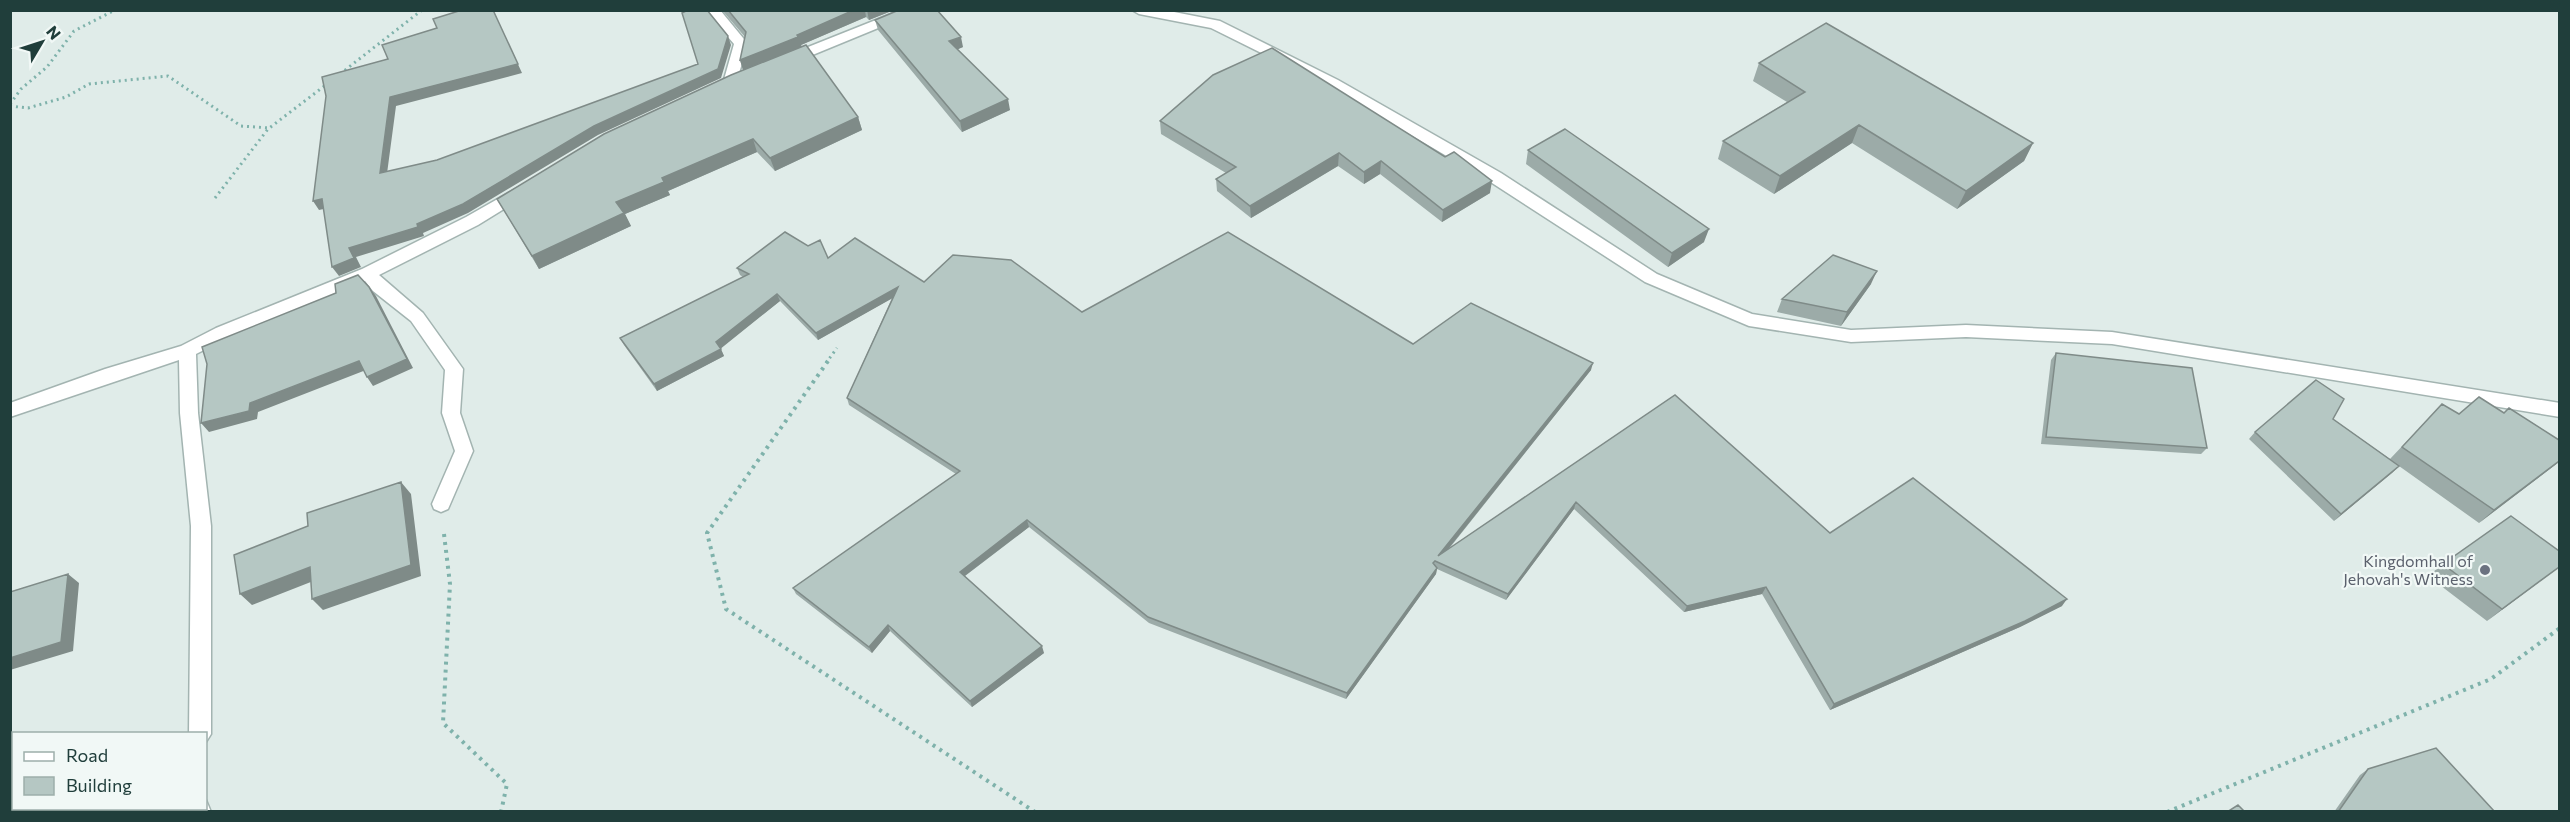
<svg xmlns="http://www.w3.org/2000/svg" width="2570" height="822" font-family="Commissioner,sans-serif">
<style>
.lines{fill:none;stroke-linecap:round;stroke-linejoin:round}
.minor-casing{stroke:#a3b4b1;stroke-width:3}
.path-far1{stroke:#7fb2ab;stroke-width:3;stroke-dasharray:2 4;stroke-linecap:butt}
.path{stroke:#7fb2ab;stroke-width:4;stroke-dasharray:3 5;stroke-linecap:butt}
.minor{fill:#fff;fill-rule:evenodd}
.wall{fill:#9caba8}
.shaded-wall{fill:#7f8b88}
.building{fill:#b5c7c3;stroke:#7f8b88;stroke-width:1.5}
.worship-dot{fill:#6b7280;stroke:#f1f8f6;stroke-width:2}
.labels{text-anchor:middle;stroke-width:4.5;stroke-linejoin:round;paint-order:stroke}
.worship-label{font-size:16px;fill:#5b616d;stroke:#f1f8f6;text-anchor:end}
</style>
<rect width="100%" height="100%" fill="#e0ece9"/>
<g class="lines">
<defs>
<path id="minor" d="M 705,10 L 720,10 L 748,44 L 735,86 L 730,88 L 723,83 L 734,44 Z
M 901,10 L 922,10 L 793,63 L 783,63 L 781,60 L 783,57 Z
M 1132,10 L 1164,10 L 1220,21 L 1338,80 L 1501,173 L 1657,274 L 1752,314 L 1851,330 L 1966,325 L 2112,332 L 2560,403 L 2560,417 L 2112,344 L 1966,337 L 1851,342 L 1749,326 L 1645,282 L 1489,181 L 1328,86 L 1211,28 L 1139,14 Z
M 519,187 L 527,192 L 525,196 L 478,225 L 379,275 L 423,313 L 463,369 L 460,413 L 473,451 L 448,509 L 441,512 L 434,509 L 432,504 L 455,451 L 442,413 L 445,370 L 411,321 L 373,291 L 365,281 L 228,338 L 196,354 L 198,413 L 211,526 L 211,734 L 206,742 L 206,734 L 189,734 L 191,526 L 180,413 L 179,360 L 10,417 L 10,403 L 105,369 L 181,346 L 216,328 L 362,269 L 466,217 Z
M 206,800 L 211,812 L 189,812 L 189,808 L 206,808 Z"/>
</defs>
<use href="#minor" class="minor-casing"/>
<path class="path-far1" d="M 340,74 L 422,10
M 10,104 L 21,89 L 47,67 L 74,31 L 115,10
M 10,106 L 28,108 L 66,97 L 89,84 L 168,76 L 241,126 L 270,128
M 215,198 L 268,129 L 327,84
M 826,363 L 837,348"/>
<path class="path" d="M 828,361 L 707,533 L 726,609 L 1035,812
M 444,534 L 450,584 L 443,723 L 507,784 L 501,812
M 2167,812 L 2491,679 L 2560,628"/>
<use href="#minor" class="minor"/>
</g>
<path class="wall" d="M 722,10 L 894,10 L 869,20 L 866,17 L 801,45 L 802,47 L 858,117 L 862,130 L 775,171 L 757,152 L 668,191 L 670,195 L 625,214 L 631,226 L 539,269 L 497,199 L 743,70 L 740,60 L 745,37 Z
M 875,20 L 963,47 L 957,49 L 1010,110 L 962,132 L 878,30 Z
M 1759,63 L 2033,143 L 2024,161 L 1957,209 L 1852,143 L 1774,194 L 1718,159 L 1723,141 L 1787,102 L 1753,81 Z
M 1213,75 L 1490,193 L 1442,222 L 1380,174 L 1364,184 L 1338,166 L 1251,218 L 1217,191 L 1216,179 L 1226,173 L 1161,134 L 1160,121 Z
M 1528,150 L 1704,242 L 1668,267 L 1526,164 Z
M 828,258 L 924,282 L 1082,312 L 1413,344 L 1591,370 L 1448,550 L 1675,395 L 1830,533 L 2062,606 L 2020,627 L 1830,710 L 1762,594 L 1684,612 L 1574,509 L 1506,600 L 1437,569 L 1436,574 L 1346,699 L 1149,623 L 1029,527 L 965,576 L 1044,653 L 972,707 L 890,631 L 872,653 L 796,594 L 793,588 L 956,474 L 849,405 L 847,398 L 892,298 L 818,340 L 780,301 L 720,348 L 724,356 L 657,391 L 624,345 L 620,338 L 743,277 L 740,275 L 737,268 Z
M 1871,284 L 1841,326 L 1777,312 L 1782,299 Z
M 2056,353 L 2207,448 L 2201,454 L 2041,444 L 2051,360 Z
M 2442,404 L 2459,414 L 2504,413 L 2509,408 L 2559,440 L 2559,462 L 2479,523 L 2399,466 L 2334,521 L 2249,439 L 2255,432 L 2333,419 L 2390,459 Z
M 2443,564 L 2559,567 L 2487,621 L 2428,576 Z
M 2368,769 L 2495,812 L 2334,812 L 2360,775 Z"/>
<path class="shaded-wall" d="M 493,10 L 522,73 L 396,106 L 386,181 L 380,173 L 390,97 Z
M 854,10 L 865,10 L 866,17 L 801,45 L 802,47 L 743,70 L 740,60 Z
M 867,10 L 894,10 L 869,20 Z
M 728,36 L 731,45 L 721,78 L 598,135 L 468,213 L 423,233 L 424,236 L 356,257 L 361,267 L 339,276 L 332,267 L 349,248 L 417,224 L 594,126 L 718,69 Z
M 961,37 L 963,47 L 952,52 L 949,41 Z
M 1008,99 L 1010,110 L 962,132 L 960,121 Z
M 858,117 L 862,130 L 775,171 L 770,158 Z
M 1859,125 L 1852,143 L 1774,194 L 1780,176 Z
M 753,139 L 757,152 L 668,191 L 670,195 L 625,214 L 631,226 L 539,269 L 532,256 L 616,202 L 662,178 Z
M 2033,143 L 2024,161 L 1957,209 L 1966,191 Z
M 1339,153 L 1338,166 L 1251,218 L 1250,206 Z
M 1381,161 L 1380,174 L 1364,184 L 1364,172 Z
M 1492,181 L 1490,193 L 1442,222 L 1443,210 Z
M 322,199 L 328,208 L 319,210 L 313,201 Z
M 1709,229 L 1704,242 L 1668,267 L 1672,253 Z
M 1877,271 L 1871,284 L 1841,326 L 1847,312 Z
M 369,287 L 376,296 L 413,368 L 373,386 L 367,377 Z
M 898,287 L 900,294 L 818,340 L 816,333 Z
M 777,294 L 780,301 L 719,350 L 716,342 Z
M 721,349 L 724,356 L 657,391 L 654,384 Z
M 359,361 L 366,370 L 258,412 L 257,419 L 209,432 L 201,423 L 250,403 Z
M 1593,363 L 1591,370 L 1437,563 L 1438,556 Z
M 2559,461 L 2559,462 L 2479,523 L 2494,510 Z
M 2399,466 L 2392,473 L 2334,521 L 2341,514 Z
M 401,482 L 411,494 L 421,576 L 323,610 L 312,599 Z
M 1576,502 L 1574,509 L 1506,600 L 1508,594 Z
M 1027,520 L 1029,527 L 962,578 L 960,572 Z
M 310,567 L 321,578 L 252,605 L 240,594 Z
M 2559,567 L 2487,621 L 2502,609 Z
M 1437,568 L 1436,574 L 1346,699 L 1347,693 Z
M 68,574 L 79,583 L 73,651 L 10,670 L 10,658 Z
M 1766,587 L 1762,594 L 1684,612 L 1687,606 Z
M 2067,599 L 2062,606 L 2020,627 L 1830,710 L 1834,704 Z
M 888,625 L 890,631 L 872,653 L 869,647 Z
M 1042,646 L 1044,653 L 972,707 L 970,701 Z
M 21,808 L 39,808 L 39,810 L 36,812 L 14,812 Z"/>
<path class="building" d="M 462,10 L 493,10 L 518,64 L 390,97 L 380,173 L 437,160 L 698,64 L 682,13 L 688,10 L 707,10 L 728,36 L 718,69 L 594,126 L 463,204 L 417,224 L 418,227 L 349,248 L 354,258 L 332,267 L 322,199 L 313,201 L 326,96 L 322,77 L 388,59 L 382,45 L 437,28 L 433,19 Z
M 728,10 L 854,10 L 797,35 L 798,37 L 740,60 L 746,32 Z
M 899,10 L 937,10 L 961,37 L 949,41 L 1008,99 L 960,121 L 875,20 Z
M 1826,23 L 2033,143 L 1966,191 L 1859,125 L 1780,176 L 1723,141 L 1805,92 L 1759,63 Z
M 806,45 L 858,117 L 770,158 L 753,139 L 662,178 L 664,182 L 616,202 L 624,213 L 532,256 L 497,199 L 604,134 L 731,75 Z
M 1272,48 L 1445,157 L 1454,152 L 1492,181 L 1443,210 L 1381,161 L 1364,172 L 1339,153 L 1250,206 L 1216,179 L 1236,167 L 1160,121 L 1213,75 Z
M 1565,129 L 1709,229 L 1672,253 L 1528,150 Z
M 785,232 L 808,246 L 820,240 L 828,258 L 855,238 L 924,282 L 953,255 L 1011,260 L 1082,312 L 1228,232 L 1413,344 L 1471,303 L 1593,363 L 1438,556 L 1675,395 L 1830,533 L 1913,478 L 2067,599 L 2025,621 L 1834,704 L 1766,587 L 1687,606 L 1576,502 L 1508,594 L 1435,561 L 1433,563 L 1437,568 L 1347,693 L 1148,617 L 1027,520 L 960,572 L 1042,646 L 970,701 L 888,625 L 869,647 L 793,588 L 960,471 L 847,398 L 898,287 L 816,333 L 777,294 L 716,342 L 721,349 L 654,384 L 620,338 L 749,274 L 737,268 Z
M 1833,255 L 1877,271 L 1847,312 L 1782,299 Z
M 358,275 L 369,287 L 407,359 L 367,377 L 359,361 L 250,403 L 249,411 L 201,423 L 207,364 L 202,347 L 336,293 L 335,284 Z
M 2056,353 L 2192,368 L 2207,448 L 2046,437 Z
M 2316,380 L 2344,399 L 2333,419 L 2399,466 L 2341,514 L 2255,432 Z
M 2479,397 L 2504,413 L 2509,408 L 2559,440 L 2559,461 L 2494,510 L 2402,447 L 2442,404 L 2459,414 Z
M 401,482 L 411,565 L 312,599 L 310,567 L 240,594 L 234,555 L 308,526 L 307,513 Z
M 2511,516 L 2559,551 L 2559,567 L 2502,609 L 2443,564 Z
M 68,574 L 61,642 L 10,658 L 10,592 Z
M 2436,748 L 2495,812 L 2338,812 L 2368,769 Z
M 14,768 L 14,808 L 21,808 L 14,812 L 10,812 L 10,769 Z
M 2238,805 L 2245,812 L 2227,812 Z"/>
<circle class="worship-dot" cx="2485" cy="570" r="6"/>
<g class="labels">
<g class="worship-label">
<text x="2473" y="567">Kingdomhall of<tspan x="2473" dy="18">Jehovah's Witness</tspan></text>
</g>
</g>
<rect width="2570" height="822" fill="none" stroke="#203e3b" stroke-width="24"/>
<rect x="12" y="732" width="195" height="78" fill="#f1f8f6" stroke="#9daeab" stroke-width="1.5"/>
<rect x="24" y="752" width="30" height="9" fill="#ffffff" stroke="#9daeab" stroke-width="1.5"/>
<text x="66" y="762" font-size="18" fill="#203e3b">Road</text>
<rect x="24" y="777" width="30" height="18" fill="#b5c7c3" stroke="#9daeab" stroke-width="1.5"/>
<text x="66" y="792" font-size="18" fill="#203e3b">Building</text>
<g transform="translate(42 42) rotate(51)" stroke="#f1f8f6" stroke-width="4.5" paint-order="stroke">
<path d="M0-4.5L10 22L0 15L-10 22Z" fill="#203e3b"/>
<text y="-9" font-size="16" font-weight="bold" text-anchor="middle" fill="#203e3b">N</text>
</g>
</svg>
